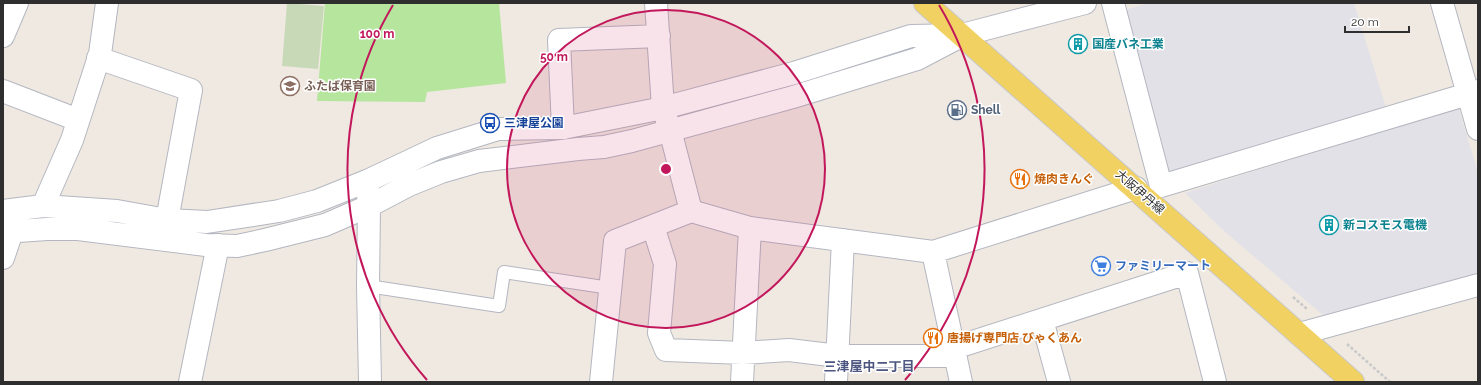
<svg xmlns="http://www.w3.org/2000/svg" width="1481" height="385" font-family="Raleway,'Noto Sans JP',sans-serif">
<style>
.industrial{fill:#e3e1e8}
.green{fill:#b6e59e}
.cemetery{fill:#c8d9b8}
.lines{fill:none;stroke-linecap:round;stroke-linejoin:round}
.lane-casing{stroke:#b4b7c1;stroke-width:14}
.street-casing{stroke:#b4b7c1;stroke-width:24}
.secondary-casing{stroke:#b4b7c1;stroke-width:24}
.primary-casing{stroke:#c9c9c9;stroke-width:24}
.path{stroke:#c9c9c9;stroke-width:2.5;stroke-dasharray:3 2;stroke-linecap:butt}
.lane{stroke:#fff;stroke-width:12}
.street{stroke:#fff;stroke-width:22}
.secondary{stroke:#fff;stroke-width:22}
.primary{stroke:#f2d163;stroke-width:22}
.ring{fill:none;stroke:#c2185b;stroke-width:2}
.labels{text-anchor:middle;stroke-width:3;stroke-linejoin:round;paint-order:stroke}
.culture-label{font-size:12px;font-weight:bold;fill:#0d838f;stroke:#fff;text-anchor:start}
.education-label{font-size:12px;font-weight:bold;fill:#785e54;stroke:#fff;text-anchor:start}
.service-label{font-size:12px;font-weight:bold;fill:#4e5e75;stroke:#fff;text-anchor:start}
.transit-label{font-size:12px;font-weight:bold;fill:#164399;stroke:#fff;text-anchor:start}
.food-label{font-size:12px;font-weight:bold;fill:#c56008;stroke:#fff;text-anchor:start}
.street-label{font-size:12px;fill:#2e2e2e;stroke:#fff}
.shop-label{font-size:12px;font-weight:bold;fill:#366cbe;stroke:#fff;text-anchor:start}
.neighbourhood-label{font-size:13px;font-weight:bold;fill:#4d5680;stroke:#fff}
.centre{fill:#c2185b;stroke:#fff;stroke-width:2}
.ring-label{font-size:12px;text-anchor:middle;font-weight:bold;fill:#c2185b;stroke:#fff;stroke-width:3;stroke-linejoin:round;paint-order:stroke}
</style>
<rect width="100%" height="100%" fill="#efe9e1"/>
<path class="industrial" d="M 1149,3 L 1354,3 L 1387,111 L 1167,177 L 1121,11 Z
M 1458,107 L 1478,172 L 1478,275 L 1324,316 L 1224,231 L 1185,193 Z"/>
<path class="green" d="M 325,3 L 499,3 L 506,83 L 427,92 L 425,102 L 317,101 Z"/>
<path class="cemetery" d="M 287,3 L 324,6 L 318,69 L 282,66 Z"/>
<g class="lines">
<defs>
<path id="lane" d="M 368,286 L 499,306 L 504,272 L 610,288"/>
<path id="street" d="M 656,3 L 663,108 L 670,130 L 691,211
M 1113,3 L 1161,186 L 1478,91
M 1442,3 L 1478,129
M 3,36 L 17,3
M 98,58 L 191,90 L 167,220
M 3,91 L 78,120
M 563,128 L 559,40 L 659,36
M 367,181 L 369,206 L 368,286 L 370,382
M 43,206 L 72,140 L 100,54 L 107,3
M 653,226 L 665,264 L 659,333 L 666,350 L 743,353 L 789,350 L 838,356 L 956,356
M 933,252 L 961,382
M 3,258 L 18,214
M 1042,320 L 1059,382
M 1299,334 L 1478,285
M 954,348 L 1187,273 L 1215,382
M 190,382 L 218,245
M 601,382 L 615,241 L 691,211 L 750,228 L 933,252 L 1136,188
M 742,382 L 750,228
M 836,382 L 843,240"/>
<path id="secondary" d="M 3,211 L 43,206 L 117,211 L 167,220 L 207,222 L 279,211 L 317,201 L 367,181 L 437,148 L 498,129 L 563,128 L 663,108 L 794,73 L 911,36 L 962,35 L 1085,3
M 3,232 L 47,229 L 78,229 L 206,245 L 237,246 L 265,240 L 325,225 L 369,206 L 409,185 L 441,172 L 479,161 L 578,149 L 604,147 L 632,141 L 793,97 L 917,59 L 959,37"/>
<path id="primary" d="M 925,3 L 1353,382"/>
</defs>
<use href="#lane" class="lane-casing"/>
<use href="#street" class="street-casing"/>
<use href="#secondary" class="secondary-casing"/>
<use href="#primary" class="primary-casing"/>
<path class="path" d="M 1293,297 L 1307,309
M 1347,344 L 1390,382"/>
<use href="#lane" class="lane"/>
<use href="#street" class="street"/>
<use href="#secondary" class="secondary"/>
<use href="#primary" class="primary"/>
</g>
<circle cx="666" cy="169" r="159" fill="#c2185b" fill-opacity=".12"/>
<g class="ring">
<circle cx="666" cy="169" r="159"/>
<path d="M427 380A319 319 0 0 1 393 5M939 5A319 319 0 0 1 905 380"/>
</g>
<defs>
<symbol id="building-ring" viewBox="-11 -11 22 22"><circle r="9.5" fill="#fff" stroke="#0f9aa8" stroke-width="1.5"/><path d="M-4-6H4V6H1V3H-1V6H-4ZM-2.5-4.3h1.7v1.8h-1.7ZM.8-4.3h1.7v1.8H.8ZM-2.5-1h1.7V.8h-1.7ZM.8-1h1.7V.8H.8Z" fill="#0f9aa8"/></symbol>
<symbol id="school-ring" viewBox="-11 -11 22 22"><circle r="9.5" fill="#fff" stroke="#8d6e63" stroke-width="1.5"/><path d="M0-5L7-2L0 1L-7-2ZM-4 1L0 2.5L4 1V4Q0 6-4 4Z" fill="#8d6e63"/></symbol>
<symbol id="fuel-ring" viewBox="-11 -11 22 22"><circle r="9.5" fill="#fff" stroke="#5c6f8a" stroke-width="1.5"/><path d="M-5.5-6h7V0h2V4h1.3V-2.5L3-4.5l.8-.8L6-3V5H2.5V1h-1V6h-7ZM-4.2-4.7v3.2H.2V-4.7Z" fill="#5c6f8a"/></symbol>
<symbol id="bus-ring" viewBox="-11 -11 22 22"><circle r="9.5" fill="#fff" stroke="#1a4fb4" stroke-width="1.5"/><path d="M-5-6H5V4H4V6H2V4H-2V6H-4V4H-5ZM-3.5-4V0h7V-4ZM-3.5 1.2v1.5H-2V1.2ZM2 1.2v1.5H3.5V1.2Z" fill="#1a4fb4"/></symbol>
<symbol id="restaurant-ring" viewBox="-11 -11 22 22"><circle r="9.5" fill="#fff" stroke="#e8710a" stroke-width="1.5"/><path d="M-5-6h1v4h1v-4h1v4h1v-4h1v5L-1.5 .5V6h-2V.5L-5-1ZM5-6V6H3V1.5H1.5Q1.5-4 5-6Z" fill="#e8710a"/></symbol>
<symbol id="supermarket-ring" viewBox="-11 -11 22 22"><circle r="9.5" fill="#fff" stroke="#3f7fe0" stroke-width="1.5"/><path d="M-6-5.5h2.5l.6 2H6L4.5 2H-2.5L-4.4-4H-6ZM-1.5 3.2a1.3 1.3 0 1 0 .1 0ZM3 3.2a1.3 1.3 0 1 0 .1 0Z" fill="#3f7fe0"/></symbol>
</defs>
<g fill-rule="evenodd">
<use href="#building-ring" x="1067" y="33" width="22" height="22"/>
<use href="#school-ring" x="279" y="75" width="22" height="22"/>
<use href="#fuel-ring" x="946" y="99" width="22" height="22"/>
<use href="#bus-ring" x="479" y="112" width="22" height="22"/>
<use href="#restaurant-ring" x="1009" y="168" width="22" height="22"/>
<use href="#building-ring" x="1318" y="214" width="22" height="22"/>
<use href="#supermarket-ring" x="1090" y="255" width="22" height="22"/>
<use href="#restaurant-ring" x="922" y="327" width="22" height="22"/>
</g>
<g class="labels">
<g class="culture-label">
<text x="1092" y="48">国産バネ工業</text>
<text x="1343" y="229">新コスモス電機</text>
</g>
<g class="education-label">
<text x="304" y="90">ふたば保育園</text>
</g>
<g class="service-label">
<text x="971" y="114">Shell</text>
</g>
<g class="transit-label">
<text x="504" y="127">三津屋公園</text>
</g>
<g class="food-label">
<text x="1034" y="183">焼肉きんぐ</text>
<text x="947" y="342">唐揚げ専門店 びゃくあん</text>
</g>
<g class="street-label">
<text transform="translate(1140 192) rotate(41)" y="4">大阪伊丹線</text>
</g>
<g class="shop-label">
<text x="1115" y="270">ファミリーマート</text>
</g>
<g class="neighbourhood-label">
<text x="869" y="371">三津屋中二丁目</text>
</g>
</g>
<circle cx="666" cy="169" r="6" class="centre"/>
<g class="ring-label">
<text x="377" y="38">100 m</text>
<text x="554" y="61">50 m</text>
</g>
<rect width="1481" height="385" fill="none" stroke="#2e2e2e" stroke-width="8"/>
<path d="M1345 26v6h64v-6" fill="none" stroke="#2e2e2e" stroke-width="2"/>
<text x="1351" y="26" font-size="12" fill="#2e2e2e" stroke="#ffffff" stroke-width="3" paint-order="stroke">20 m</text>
</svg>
